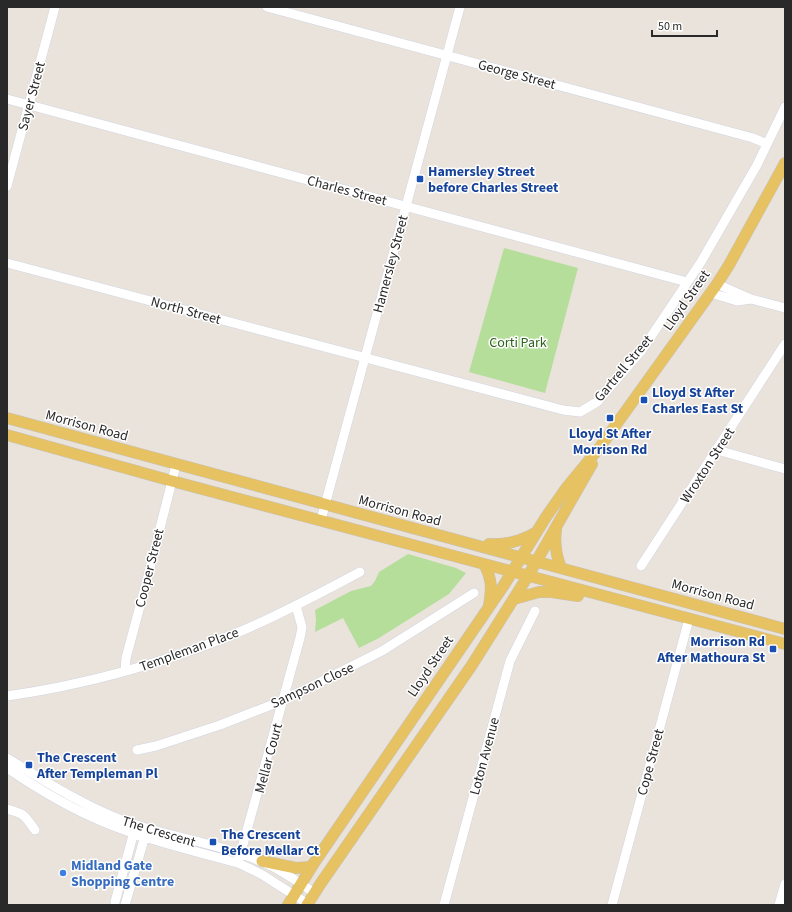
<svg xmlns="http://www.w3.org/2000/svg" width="792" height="912" font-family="'Source Sans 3',sans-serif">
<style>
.green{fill:#b5de9b}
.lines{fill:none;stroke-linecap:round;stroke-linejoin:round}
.minor-casing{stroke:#d1d5e1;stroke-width:10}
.major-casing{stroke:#c3c3c3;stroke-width:12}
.minor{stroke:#fff;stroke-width:9}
.major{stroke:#e7c263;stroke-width:11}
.transit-dot{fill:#1a4fb4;stroke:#fff;stroke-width:1.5}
.shop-dot{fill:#3f7fe0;stroke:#fff;stroke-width:1.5}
.labels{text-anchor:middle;stroke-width:3;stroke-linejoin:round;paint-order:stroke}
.street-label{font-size:14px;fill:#292929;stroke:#fff}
.transit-label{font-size:14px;font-weight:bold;fill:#164399;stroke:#fff;text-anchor:start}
.park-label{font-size:14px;fill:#2f611e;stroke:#fff}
.shop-label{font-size:14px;font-weight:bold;fill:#366cbe;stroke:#fff;text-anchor:start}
</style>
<rect width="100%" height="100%" fill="#eae3db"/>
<path class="green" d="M 504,248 L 578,268 L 545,393 L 469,372 Z
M 408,554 L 456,568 L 466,573 L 449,594 L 379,638 L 359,648 L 343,618 L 315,632 L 316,619 L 315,610 L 351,591 L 371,586 L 375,581 L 379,572 Z"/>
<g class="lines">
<defs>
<path id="minor" d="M 267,7 L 753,138 L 767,144
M 7,99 L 687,282
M 7,186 L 55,7
M 7,263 L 563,410 L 580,412 L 597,402 L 642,350 L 701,262 L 757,165 L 785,107
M 717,284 L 751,299 L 785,308
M 711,293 L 737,301 L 751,299
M 717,450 L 785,469
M 321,520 L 460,7
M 641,566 L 785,344
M 125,671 L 126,658 L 147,580 L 176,465
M 7,696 C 84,685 160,664 232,635 C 276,617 318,594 360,572
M 137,750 L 156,746 L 220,725 L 284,700 L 382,651 L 474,593
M 7,758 C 45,781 82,805 124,821 C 168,837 217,843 260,861 C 280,868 297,882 315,893
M 7,768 C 38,789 71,809 106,823 C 148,840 194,851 238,863 L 261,874 L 308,904
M 7,809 C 27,815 23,814 35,830
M 239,859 L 300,638 L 302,627 L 296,606
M 115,902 L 135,828
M 125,905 L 145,836
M 444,905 L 510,661 L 535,611
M 612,905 L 689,619
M 779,905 L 785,884"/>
<path id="major" d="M 7,418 L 785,629
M 7,435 L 172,481 L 785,644
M 556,530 C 554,544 556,555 561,568
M 489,544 C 507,545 520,541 535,533
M 484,564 C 492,579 492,588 489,605
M 514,599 L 539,592 L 551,592 L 578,596
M 262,861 L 296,868 L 310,867 L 314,863
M 288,905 L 314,863 L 504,585 L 546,517 L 567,487 L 600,447 L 717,284 L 729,265 L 785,163
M 307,905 L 321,883 L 472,665 L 528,576 L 592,464"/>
</defs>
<use href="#minor" class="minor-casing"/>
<use href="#major" class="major-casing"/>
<use href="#minor" class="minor"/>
<use href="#major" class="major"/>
</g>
<g class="transit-dot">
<rect x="416" y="175" width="8" height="8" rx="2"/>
<rect x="640" y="396" width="8" height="8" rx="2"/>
<rect x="606" y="414" width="8" height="8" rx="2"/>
<rect x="769" y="645" width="8" height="8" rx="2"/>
<rect x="25" y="761" width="8" height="8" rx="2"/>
<rect x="209" y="838" width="8" height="8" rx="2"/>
</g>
<circle class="shop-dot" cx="63" cy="873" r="4"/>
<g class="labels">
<g class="street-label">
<text transform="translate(517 74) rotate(15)" y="5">George Street</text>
<text transform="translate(31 96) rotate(-75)" y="5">Sayer Street</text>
<text transform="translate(347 190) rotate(15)" y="5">Charles Street</text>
<text transform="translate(390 264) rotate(-75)" y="5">Hamersley Street</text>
<text transform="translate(686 300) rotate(-55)" y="5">Lloyd Street</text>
<text transform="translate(186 310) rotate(15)" y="5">North Street</text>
<text transform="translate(623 368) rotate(-50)" y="5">Gartrell Street</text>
<text transform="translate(87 425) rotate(15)" y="5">Morrison Road</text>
<text transform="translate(707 465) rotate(-57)" y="5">Wroxton Street</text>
<text transform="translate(400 510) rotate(15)" y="5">Morrison Road</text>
<text transform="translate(149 568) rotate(-76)" y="5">Cooper Street</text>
<text transform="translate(713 594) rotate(15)" y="5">Morrison Road</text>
<text transform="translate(189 649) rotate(-20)" y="5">Templeman Place</text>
<text transform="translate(430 666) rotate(-56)" y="5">Lloyd Street</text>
<text transform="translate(312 685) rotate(-25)" y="5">Sampson Close</text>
<text transform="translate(484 756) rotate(-75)" y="5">Loton Avenue</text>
<text transform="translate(268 758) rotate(-75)" y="5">Mellar Court</text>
<text transform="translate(650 762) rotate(-75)" y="5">Cope Street</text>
<text transform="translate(159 831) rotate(17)" y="5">The Crescent</text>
</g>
<g class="transit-label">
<text x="428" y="176">Hamersley Street<tspan x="428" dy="16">before Charles Street</tspan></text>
<text x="652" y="397">Lloyd St After<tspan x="652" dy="16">Charles East St</tspan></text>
<text x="610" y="438" text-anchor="middle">Lloyd St After<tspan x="610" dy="16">Morrison Rd</tspan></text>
<text x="765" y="646" text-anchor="end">Morrison Rd<tspan x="765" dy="16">After Mathoura St</tspan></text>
<text x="37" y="762">The Crescent<tspan x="37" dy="16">After Templeman Pl</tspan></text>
<text x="221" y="839">The Crescent<tspan x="221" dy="16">Before Mellar Ct</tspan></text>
</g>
<g class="park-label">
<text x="518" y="347">Corti Park</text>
</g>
<g class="shop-label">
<text x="71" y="870">Midland Gate<tspan x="71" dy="16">Shopping Centre</tspan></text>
</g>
</g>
<rect width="792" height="912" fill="none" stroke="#292929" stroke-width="16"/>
<path d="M652 30v6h65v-6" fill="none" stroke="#292929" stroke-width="2"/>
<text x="658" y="30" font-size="12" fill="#292929" stroke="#ffffff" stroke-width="3" paint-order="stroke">50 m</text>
</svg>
